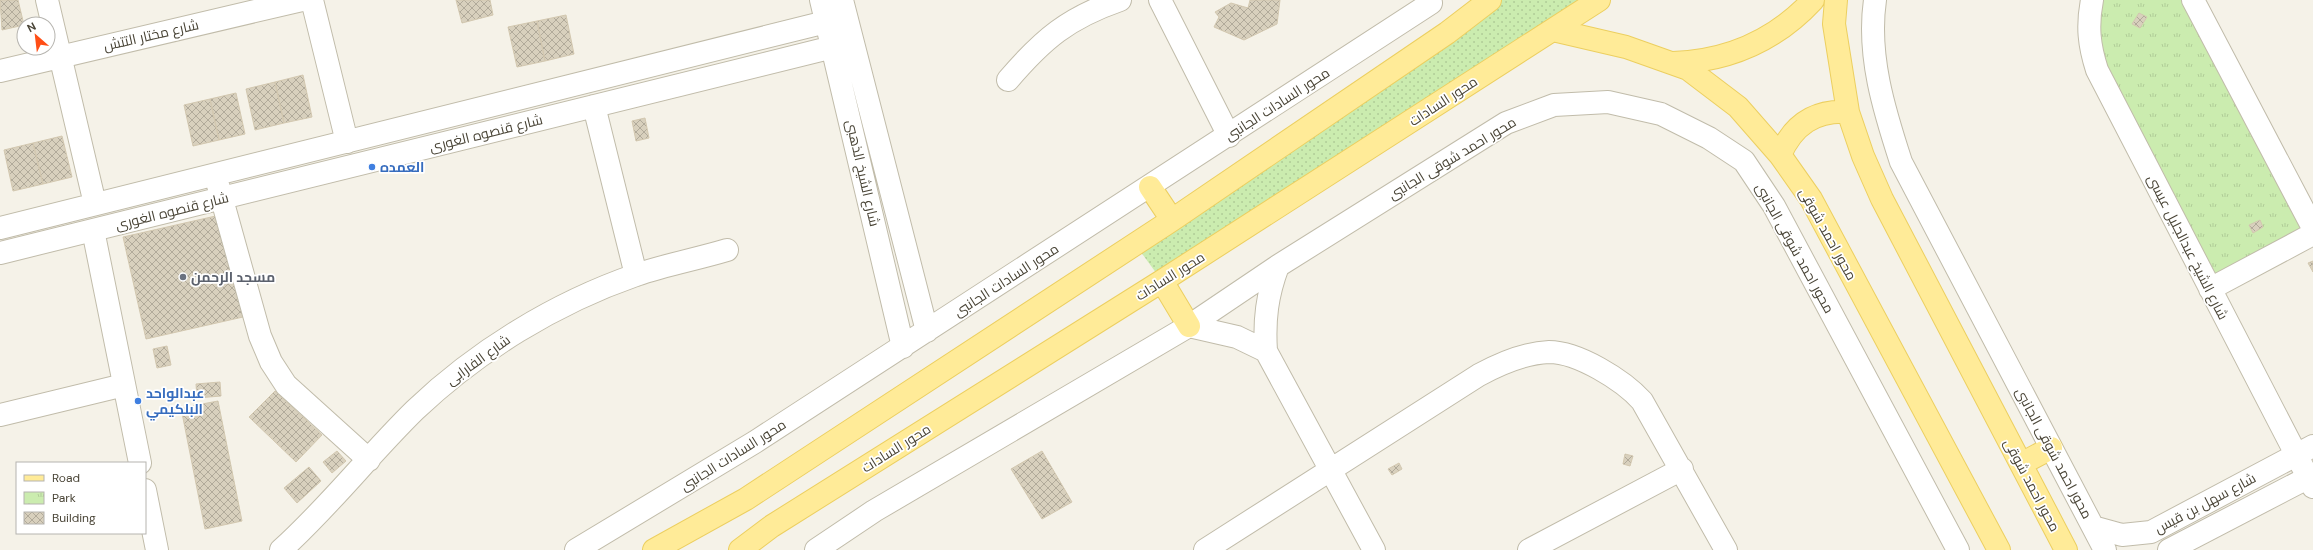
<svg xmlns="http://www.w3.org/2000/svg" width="2313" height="550" font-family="'DM Sans',Cairo,sans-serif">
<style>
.grass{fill:url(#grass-dots)}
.park{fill:url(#park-tufts)}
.building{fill:url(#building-cross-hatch);stroke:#d3c8b0}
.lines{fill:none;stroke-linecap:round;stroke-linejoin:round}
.minor-casing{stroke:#c1bcaa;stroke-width:24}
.major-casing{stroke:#eccf60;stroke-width:24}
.minor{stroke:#fff;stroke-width:22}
.major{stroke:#ffeb98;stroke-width:22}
.shop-dot{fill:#3f7fe0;stroke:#fff;stroke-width:1.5}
.worship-dot{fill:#6b7280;stroke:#fff;stroke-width:1.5}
.labels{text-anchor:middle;stroke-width:3.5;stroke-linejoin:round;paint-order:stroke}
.street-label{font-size:14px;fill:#494436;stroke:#fff}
.shop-label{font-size:14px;font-weight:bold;fill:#366cbe;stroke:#fff;text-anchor:start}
.worship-label{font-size:14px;font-weight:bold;fill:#5b616d;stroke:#fff;text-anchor:start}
</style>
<defs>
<pattern id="grass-dots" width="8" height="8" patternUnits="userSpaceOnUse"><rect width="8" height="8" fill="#cbecaf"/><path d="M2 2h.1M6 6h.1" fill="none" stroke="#b0cc97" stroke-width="1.8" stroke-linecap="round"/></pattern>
<pattern id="park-tufts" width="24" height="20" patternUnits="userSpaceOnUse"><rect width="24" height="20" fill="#cbecaf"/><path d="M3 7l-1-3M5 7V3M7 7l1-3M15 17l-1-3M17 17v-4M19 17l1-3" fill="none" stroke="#b0cc97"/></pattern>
<pattern id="building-cross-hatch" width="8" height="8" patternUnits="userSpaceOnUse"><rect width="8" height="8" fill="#d8d0bd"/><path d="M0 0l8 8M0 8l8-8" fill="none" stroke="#b1aa9a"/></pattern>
</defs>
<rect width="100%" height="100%" fill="#f5f2e8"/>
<path class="grass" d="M 1490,0 L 1598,0 L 1162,281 L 1135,244 Z"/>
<path class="park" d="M 2092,0 L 2193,0 L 2313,228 L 2210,289 L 2097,70 Z"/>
<path class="building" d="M 0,0 L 18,0 L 24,25 L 2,30 Z
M 456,0 L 490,0 L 493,15 L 462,23 Z
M 1250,0 L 1280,0 L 1277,24 L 1244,40 L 1214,27 L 1219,17 L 1215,12 L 1231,3 L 1248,8 Z
M 2139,13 L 2147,17 L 2140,28 L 2132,24 Z
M 566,15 L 574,54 L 545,61 L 537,21 Z
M 537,21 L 545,61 L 517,67 L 508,27 Z
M 303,75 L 312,117 L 284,123 L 275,82 Z
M 275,82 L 284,123 L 255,130 L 246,89 Z
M 236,93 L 245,134 L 219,140 L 210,99 Z
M 210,99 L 219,140 L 193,146 L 184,105 Z
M 645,118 L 649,138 L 636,141 L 632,121 Z
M 62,136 L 72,177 L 43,184 L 33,143 Z
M 33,143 L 43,184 L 13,191 L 4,150 Z
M 220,215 L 243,317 L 146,339 L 123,237 Z
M 2260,220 L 2263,227 L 2253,233 L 2249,225 Z
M 2313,261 L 2313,272 L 2308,263 Z
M 167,346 L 171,365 L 157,368 L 153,349 Z
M 220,382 L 221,396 L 197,398 L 196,384 Z
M 275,391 L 322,435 L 296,462 L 249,417 Z
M 218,401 L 242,521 L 205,529 L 181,408 Z
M 337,451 L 346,461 L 332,473 L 323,462 Z
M 1042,451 L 1072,502 L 1042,519 L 1011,469 Z
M 1625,454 L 1633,456 L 1630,466 L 1623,464 Z
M 1399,463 L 1402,469 L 1392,475 L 1388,469 Z
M 309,467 L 321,481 L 297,503 L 284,488 Z"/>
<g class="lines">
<defs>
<path id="minor" d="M 47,0 L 95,204
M 312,0 L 347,142
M 821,0 L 903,347
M 842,0 L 927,331
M 1160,0 L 1229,136
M 1875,0 C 1867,55 1884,110 1901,162 L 2105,550
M 2092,0 C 2087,26 2089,45 2097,70 L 2313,487
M 2193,0 L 2313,228
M 0,71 L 302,0
M 1008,80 C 1043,39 1068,18 1120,0
M 594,106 L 636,275
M 218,185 L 260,336 L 271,362 L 286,385 L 369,460
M 0,228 L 826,22
M 93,230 L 140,463
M 0,253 L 833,47
M 1278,266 C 1267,295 1264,320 1266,351 L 1374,550
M 2210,289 L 2313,234
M 1189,326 L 1237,337 L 1266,351
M 0,415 L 124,385
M 145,490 L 157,550
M 2093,527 L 2122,535 L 2151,532 L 2313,446
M 281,550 C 329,507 369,455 415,410 C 477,351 555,303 636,275 C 665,265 697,259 727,250
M 576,550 L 755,442 L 1431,3
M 816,550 L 874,511 L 1189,326 L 1278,266 L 1506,123 L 1554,105 L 1608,102 L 1661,114 L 1709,138 L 1744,161 L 1774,206 L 1958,550
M 1205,550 L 1479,375 C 1501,363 1524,353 1549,352 C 1578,352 1623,380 1642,401 L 1726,550
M 1529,550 L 1682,469
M 2169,550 L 2313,475"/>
<path id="major" d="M 1836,0 L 1834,24 L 1848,112 L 1863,156 L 1882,199 L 2066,550
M 1553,30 L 1626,47 L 1688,69 L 1738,107 L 1780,155 L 1811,199 L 1999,550
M 1673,63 C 1728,61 1775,41 1813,0
M 1780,155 C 1793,125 1815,110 1848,112
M 1150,187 L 1172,220
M 1162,281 L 1189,326
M 2021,464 L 2051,448
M 654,550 L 746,499 L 1172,220 L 1447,33 L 1490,0
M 740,550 L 772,526 L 1162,281 L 1599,0"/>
</defs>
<use href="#minor" class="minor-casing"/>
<use href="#major" class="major-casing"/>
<use href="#minor" class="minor"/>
<use href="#major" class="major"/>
</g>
<g class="shop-dot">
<circle cx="372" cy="167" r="4"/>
<circle cx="138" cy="401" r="4"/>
</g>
<circle class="worship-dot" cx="183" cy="277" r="4"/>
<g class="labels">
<g class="street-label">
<text transform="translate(151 35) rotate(-13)" y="5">شارع مختار التتش</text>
<text transform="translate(1443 101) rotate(-33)" y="5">محور السادات</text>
<text transform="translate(1277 104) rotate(-33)" y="5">محور السادات الجانبى</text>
<text transform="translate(486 133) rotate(-14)" y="5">شارع قنصوه الغورى</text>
<text transform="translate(1452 158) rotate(-31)" y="5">محور احمد شوقى الجانبى</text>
<text transform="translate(863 173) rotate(77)" y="5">شارع الشيخ الذهبى</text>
<text transform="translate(172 211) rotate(-14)" y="5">شارع قنصوه الغورى</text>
<text transform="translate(1828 234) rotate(61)" y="5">محور احمد شوقى</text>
<text transform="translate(2188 247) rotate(63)" y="5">شارع الشيخ عبدالجليل عيسى</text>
<text transform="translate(1795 248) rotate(61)" y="5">محور احمد شوقى الجانبى</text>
<text transform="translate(1170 276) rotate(-32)" y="5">محور السادات</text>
<text transform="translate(1006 280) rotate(-33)" y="5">محور السادات الجانبى</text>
<text transform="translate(478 360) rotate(-36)" y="5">شارع الفارابى</text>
<text transform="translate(896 448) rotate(-32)" y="5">محور السادات</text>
<text transform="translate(2054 453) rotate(62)" y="5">محور احمد شوقى الجانبى</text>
<text transform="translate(733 455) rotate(-32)" y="5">محور السادات الجانبى</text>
<text transform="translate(2032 485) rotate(62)" y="5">محور احمد شوقى</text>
<text transform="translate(2205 503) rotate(-28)" y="5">شارع سهل بن قيس</text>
</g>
<g class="shop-label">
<text x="380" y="172">العمده</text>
<text x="146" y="398">عبدالواحد<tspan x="146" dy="16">البلكيمي</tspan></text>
</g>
<g class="worship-label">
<text x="191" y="282">مسجد الرحمن</text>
</g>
</g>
<rect x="16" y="462" width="130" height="72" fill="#ffffff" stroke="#b6b4af"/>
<rect x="24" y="475" width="20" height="6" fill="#ffeb98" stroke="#b6b4af"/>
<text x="52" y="482" font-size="12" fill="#494436">Road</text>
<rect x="24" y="492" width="20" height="12" fill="url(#park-tufts)" stroke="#b6b4af"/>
<text x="52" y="502" font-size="12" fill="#494436">Park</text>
<rect x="24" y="512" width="20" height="12" fill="url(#building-cross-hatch)" stroke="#b6b4af"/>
<text x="52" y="522" font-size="12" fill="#494436">Building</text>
<g transform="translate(36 36) rotate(332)"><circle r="19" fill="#ffffff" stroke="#b6b4af"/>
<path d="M0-3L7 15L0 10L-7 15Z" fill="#ff4e16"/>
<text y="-6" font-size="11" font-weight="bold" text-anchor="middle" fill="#494436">N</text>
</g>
</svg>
